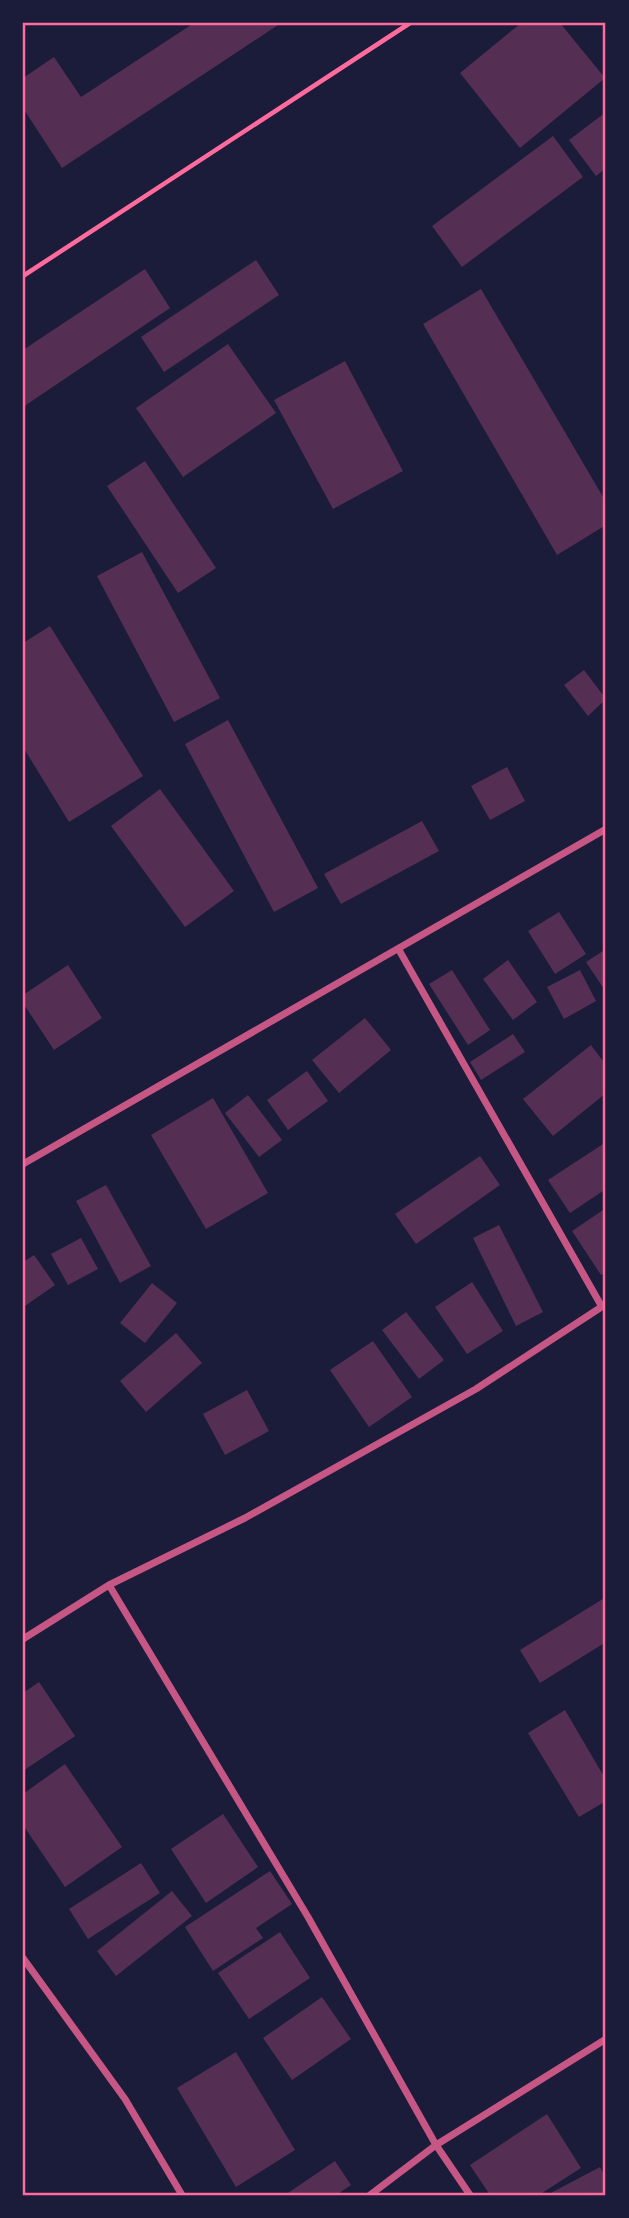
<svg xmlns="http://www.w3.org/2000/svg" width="629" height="2218" font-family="Ubuntu,sans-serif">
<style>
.building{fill:#542f53}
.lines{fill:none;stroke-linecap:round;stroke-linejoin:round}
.path{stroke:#ff6b9d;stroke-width:4.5}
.minor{stroke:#c65784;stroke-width:7}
.neatline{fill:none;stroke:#ff6b9d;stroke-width:2.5}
</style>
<rect width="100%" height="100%" fill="#1b1b3a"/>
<path class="building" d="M 194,23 L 281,23 L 62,168 L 23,108 L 23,78 L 54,57 L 81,97 Z
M 521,23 L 560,23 L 605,78 L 520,148 L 460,73 Z
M 606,112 L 606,168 L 596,176 L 569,140 Z
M 553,136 L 583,177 L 462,267 L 432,226 Z
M 256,260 L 279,295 L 164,372 L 141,337 Z
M 145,269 L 170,308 L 23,407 L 23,350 Z
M 481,289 L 606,502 L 606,525 L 557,555 L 423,324 Z
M 228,344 L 276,413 L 183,477 L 136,408 Z
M 345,361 L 403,471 L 333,509 L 274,400 Z
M 145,461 L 216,568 L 178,593 L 107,486 Z
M 142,552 L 220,698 L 174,722 L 97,576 Z
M 50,626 L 143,776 L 69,822 L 23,747 L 23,643 Z
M 584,670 L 606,699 L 588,716 L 564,685 Z
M 228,720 L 318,888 L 274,912 L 185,744 Z
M 507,767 L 525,801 L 490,820 L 471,786 Z
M 160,789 L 234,891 L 185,927 L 111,826 Z
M 422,821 L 439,851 L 341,904 L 324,874 Z
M 559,912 L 586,954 L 555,974 L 528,931 Z
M 606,949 L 606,992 L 586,962 Z
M 508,960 L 537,1002 L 513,1020 L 483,979 Z
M 68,965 L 102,1018 L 54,1050 L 23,1003 L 23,995 Z
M 452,970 L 490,1030 L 468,1045 L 429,984 Z
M 580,970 L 596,1001 L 564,1019 L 547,987 Z
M 365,1018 L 391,1050 L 339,1093 L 312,1060 Z
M 513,1034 L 525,1052 L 481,1080 L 470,1062 Z
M 591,1045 L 606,1065 L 606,1093 L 553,1136 L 523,1099 Z
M 307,1071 L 328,1101 L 288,1130 L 267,1100 Z
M 248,1095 L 282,1140 L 259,1157 L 225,1113 Z
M 213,1098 L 268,1193 L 206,1229 L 151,1135 Z
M 606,1142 L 606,1189 L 570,1213 L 548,1180 Z
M 480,1156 L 500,1185 L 416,1244 L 395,1214 Z
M 106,1185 L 151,1266 L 120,1283 L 76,1201 Z
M 606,1208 L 606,1272 L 601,1275 L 572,1231 Z
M 499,1225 L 543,1312 L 516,1326 L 473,1238 Z
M 81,1238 L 98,1269 L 68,1285 L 51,1254 Z
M 34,1255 L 55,1285 L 25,1306 L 23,1262 Z
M 472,1282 L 503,1331 L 467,1354 L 435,1307 Z
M 152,1283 L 177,1303 L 145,1343 L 120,1323 Z
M 406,1312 L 444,1360 L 419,1379 L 382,1330 Z
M 176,1333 L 202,1363 L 146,1412 L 120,1381 Z
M 373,1341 L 412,1397 L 369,1427 L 330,1370 Z
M 247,1390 L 269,1431 L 225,1455 L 203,1414 Z
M 606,1597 L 606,1642 L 540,1683 L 520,1650 Z
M 39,1682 L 75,1736 L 23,1771 L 23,1693 Z
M 565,1710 L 606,1780 L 606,1801 L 579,1817 L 528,1733 Z
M 65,1764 L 122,1847 L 65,1887 L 23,1825 L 23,1794 Z
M 223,1814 L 258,1867 L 206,1903 L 171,1849 Z
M 141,1863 L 160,1893 L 88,1939 L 69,1909 Z
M 270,1871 L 292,1904 L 256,1928 L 263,1938 L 213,1971 L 185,1927 Z
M 172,1891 L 192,1916 L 116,1976 L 97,1951 Z
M 280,1932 L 310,1978 L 249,2019 L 218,1973 Z
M 322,1997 L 351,2039 L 292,2080 L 263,2038 Z
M 236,2052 L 295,2150 L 236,2187 L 177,2088 Z
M 547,2114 L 581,2168 L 539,2195 L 490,2195 L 470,2165 Z
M 335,2161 L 351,2185 L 336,2195 L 285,2195 Z
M 600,2167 L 606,2179 L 606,2195 L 547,2195 Z"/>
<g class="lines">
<path class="path" d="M 23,276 L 410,23"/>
<path class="minor" d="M 399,950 L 602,1307
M 23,1164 L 606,829
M 109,1585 L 308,1917 L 436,2145 L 470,2195
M 23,1639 L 109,1585 L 245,1518 L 476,1389 L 606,1304
M 23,1958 L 125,2099 L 182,2195
M 370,2195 L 436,2145 L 606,2039"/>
</g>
<rect width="629" height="2218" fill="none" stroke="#1b1b3a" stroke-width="49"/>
<rect x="24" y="24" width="580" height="2170" class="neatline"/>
</svg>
